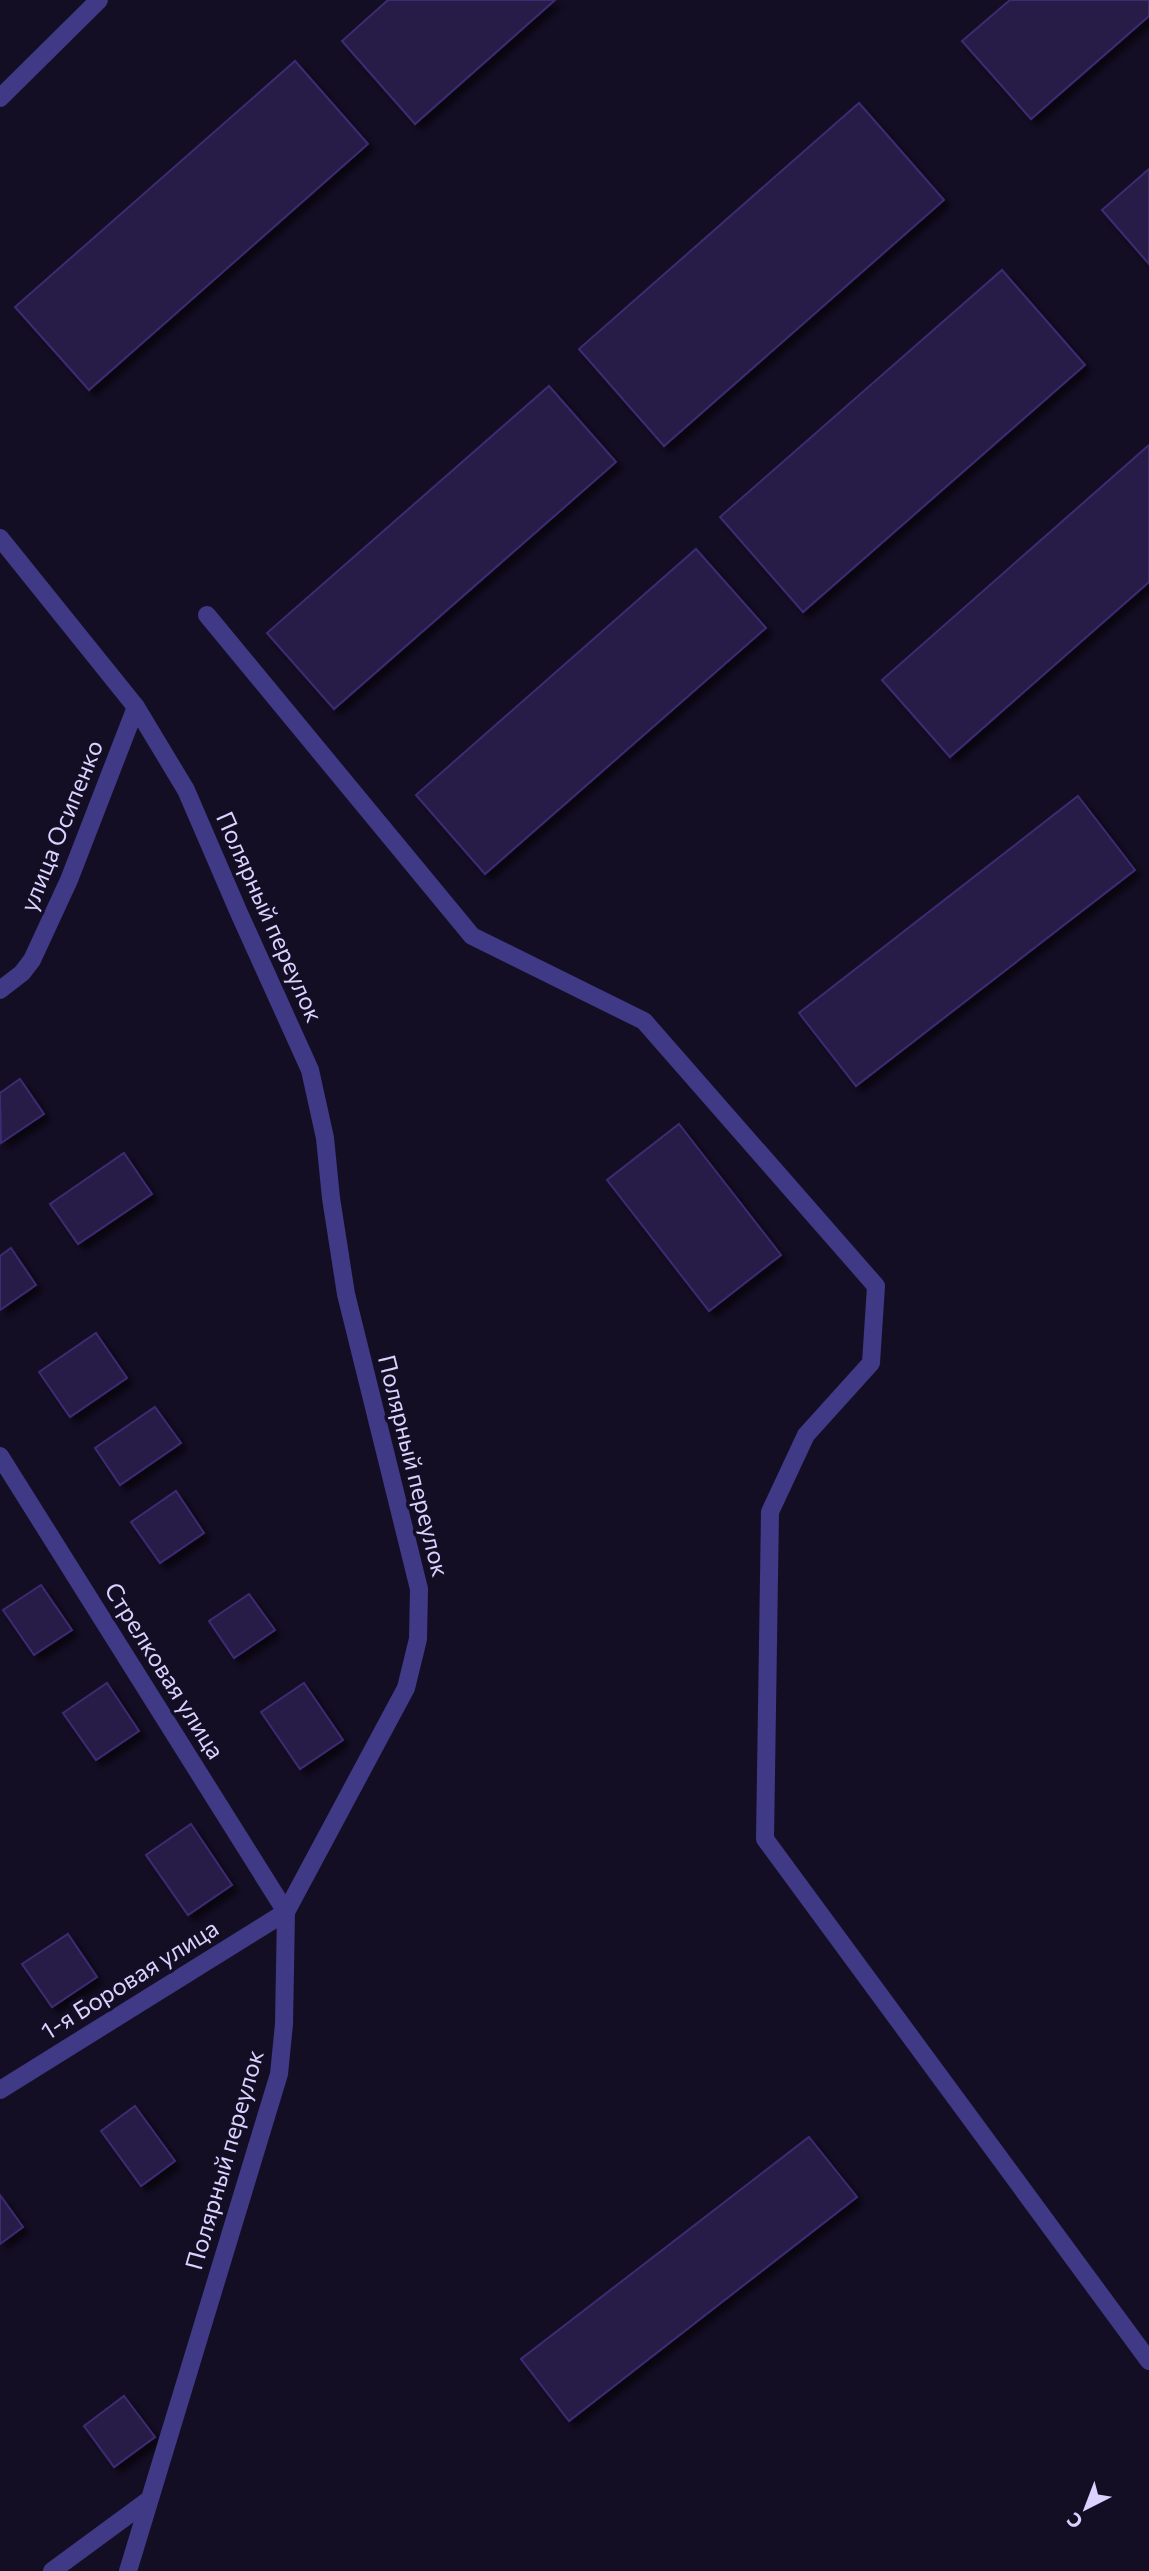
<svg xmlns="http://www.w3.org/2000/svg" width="1149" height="2571" font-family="Commissioner,sans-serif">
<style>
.building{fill:#261a46;stroke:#3e2c73;stroke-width:2;filter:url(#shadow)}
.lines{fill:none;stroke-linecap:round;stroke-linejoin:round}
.minor{stroke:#403985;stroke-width:18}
.labels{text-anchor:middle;stroke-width:7;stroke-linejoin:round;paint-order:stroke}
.street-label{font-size:24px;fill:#dad2ff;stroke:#140e25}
</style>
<defs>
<filter id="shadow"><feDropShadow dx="6" dy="6" stdDeviation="3.5" flood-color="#0009"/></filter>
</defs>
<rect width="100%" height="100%" fill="#140e25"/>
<path class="building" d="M 388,0 L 555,0 L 415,124 L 342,41 Z
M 1010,0 L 1149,0 L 1149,16 L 1031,119 L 962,41 Z
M 295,61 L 368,144 L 89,390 L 15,307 Z
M 859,103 L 944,200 L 664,446 L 579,349 Z
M 1149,169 L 1149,264 L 1102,210 Z
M 1002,270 L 1085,365 L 803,612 L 720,517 Z
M 549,386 L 616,462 L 334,709 L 267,633 Z
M 1149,445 L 1149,582 L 950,757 L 882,680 Z
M 696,549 L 766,628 L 485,874 L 416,795 Z
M 1078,796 L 1135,870 L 856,1086 L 799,1013 Z
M 20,1079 L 44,1114 L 1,1143 L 0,1093 Z
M 679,1124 L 781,1255 L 709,1311 L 607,1180 Z
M 124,1153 L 152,1194 L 78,1244 L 50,1204 Z
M 11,1248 L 36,1285 L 0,1310 L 0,1256 Z
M 96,1333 L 127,1378 L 70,1417 L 39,1372 Z
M 155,1407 L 181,1443 L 120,1485 L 95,1448 Z
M 176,1491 L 204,1533 L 160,1563 L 131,1522 Z
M 41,1585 L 72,1630 L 34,1655 L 3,1610 Z
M 249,1594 L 275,1630 L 234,1658 L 209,1621 Z
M 107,1683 L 139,1731 L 96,1760 L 63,1713 Z
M 304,1683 L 343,1740 L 300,1769 L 261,1712 Z
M 191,1824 L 232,1885 L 188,1915 L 146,1855 Z
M 68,1934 L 97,1977 L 52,2007 L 22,1964 Z
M 135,2106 L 175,2161 L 141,2186 L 101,2131 Z
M 809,2137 L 857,2197 L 569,2421 L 521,2359 Z
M 0,2195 L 23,2227 L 0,2244 Z
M 124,2396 L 155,2437 L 114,2467 L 84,2426 Z"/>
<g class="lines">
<path class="minor" d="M 0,98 L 99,0
M 0,538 L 136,707 L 186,790 L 239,913 L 310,1070 L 325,1138 L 331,1198 L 346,1294 L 419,1589 L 418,1639 L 406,1688 L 286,1912 L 284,2024 L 279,2074 L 128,2571
M 207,615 L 472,936 L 644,1021 L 876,1286 L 871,1363 L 806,1435 L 770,1512 L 765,1839 L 1149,2361
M 0,990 L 22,973 L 32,960 L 69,880 L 136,707
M 0,1456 L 286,1912 L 0,2090
M 52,2571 L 150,2499"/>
</g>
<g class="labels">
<g class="street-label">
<text transform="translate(62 826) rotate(-68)" y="8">улица Осипенко</text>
<text transform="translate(269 917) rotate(66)" y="8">Полярный переулок</text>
<text transform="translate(413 1466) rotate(76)" y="8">Полярный переулок</text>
<text transform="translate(164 1671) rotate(58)" y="8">Стрелковая улица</text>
<text transform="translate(130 1980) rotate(-32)" y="8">1-я Боровая улица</text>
<text transform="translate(225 2160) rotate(-74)" y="8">Полярный переулок</text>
</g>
</g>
<g transform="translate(1086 2508) rotate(222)" stroke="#140e25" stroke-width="5" paint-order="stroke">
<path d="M0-5L12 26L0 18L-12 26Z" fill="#dad2ff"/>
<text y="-10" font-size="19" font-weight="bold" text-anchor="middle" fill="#dad2ff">С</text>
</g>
</svg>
